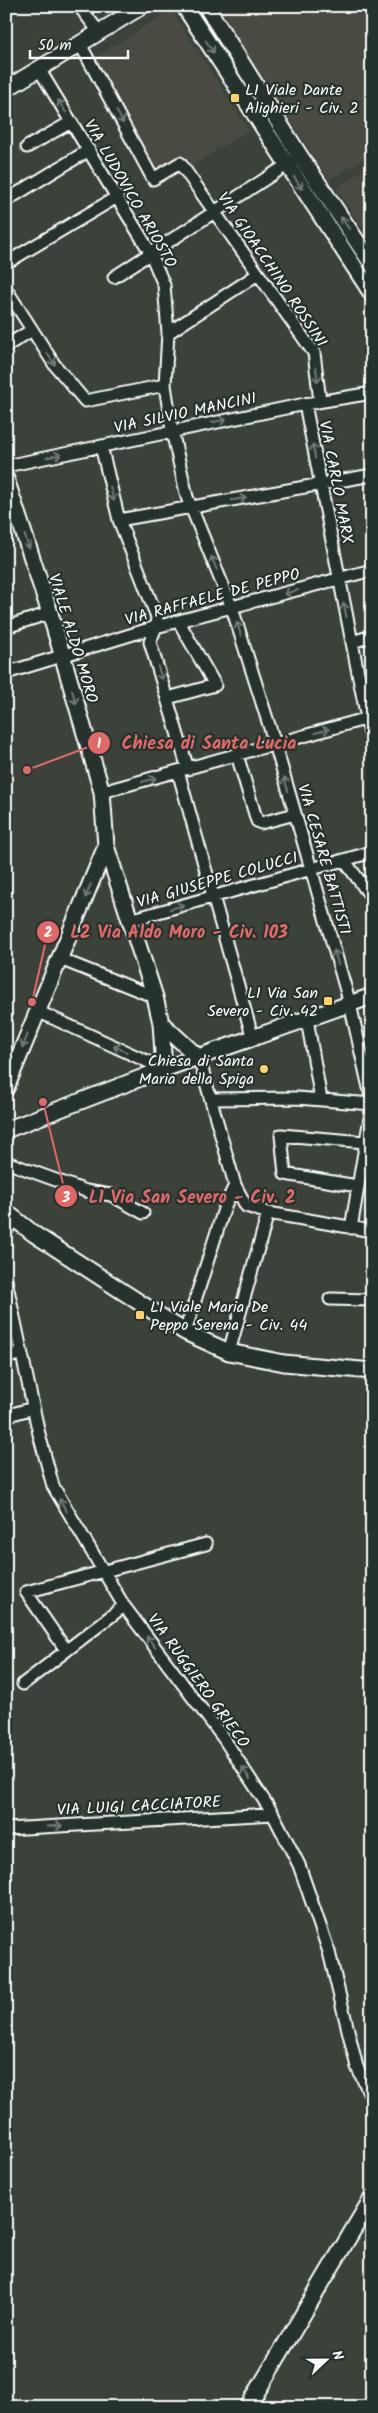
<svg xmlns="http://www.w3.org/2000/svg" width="378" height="2413" font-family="Kalam,sans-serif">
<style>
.built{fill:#4a4c42}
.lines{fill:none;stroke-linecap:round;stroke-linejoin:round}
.street-casing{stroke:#fff;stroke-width:15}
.secondary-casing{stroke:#fff;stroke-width:19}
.street{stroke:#26332d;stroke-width:11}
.secondary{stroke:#26332d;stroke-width:15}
.oneway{stroke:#727a76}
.poi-dot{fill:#ffd166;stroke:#26332d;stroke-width:2}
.labels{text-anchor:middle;stroke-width:4.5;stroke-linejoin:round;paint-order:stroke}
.poi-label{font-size:16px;fill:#fff;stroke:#26332d;text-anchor:start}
.street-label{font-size:16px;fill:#fff;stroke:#26332d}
.leader{fill:none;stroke:#e26868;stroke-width:2}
.callout-dot{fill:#e26868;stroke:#26332d;stroke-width:2}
.mark-label{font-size:15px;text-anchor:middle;font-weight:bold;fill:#fff}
.callout-label{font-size:18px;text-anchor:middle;font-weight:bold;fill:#e26868;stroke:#26332d;stroke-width:4.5;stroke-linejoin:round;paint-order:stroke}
</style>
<rect width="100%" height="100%" fill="#3b4239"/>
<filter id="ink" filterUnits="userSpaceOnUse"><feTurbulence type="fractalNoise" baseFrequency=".02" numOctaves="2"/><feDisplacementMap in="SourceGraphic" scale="10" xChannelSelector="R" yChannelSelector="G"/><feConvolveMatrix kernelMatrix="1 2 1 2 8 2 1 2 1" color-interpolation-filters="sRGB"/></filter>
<g filter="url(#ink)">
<path class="built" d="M 216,6 L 372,6 L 372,154 L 329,180 Z
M 171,10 L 249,130 L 187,169 L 181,161 L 154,177 L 94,58 Z
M 372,164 L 372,243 L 336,188 Z"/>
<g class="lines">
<defs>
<path id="street" d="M 79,6 L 99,32
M 80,44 L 153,179 L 180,163 L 314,353 L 320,401
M 39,69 L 150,252 L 164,285 L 168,333 L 165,385 L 172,431 L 187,497 L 232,608 L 275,744 L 350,1004 L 372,1101
M 27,147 L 71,122
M 10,198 L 89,150
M 6,263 L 117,197
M 114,277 L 293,161
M 6,289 L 54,364 L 85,401 L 165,385
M 168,333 L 258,274
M 6,346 L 32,330
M 305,404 L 372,744
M 101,446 L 119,520 L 157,617 L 156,627 L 150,642 L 188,769
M 6,466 L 305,404 L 372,393
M 119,520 L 372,475
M 6,627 L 50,613
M 352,642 L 372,636
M 6,673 L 156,627 L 372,570
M 168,698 L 215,685 L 179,622
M 237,755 L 257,821 L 261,823 L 295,814
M 178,771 L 253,1039
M 102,792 L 372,717
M 344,860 L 372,898
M 130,920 L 372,852
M 60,959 L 155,997
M 37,1011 L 164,1069
M 307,1019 L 321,1100
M 199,1058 L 235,1185 L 246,1206 L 268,1213 L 372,1231
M 211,1099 L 297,1098 L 372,1104
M 6,1162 L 86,1191 L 111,1195 L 143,1213
M 357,1186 L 285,1174 L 281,1135 L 365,1142
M 351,1228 L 372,1106
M 6,1232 L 13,1219
M 6,1280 L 39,1434 L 53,1486 L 124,1606 L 224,1739 L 273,1814 L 299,1865 L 329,1952 L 357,2067 L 372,2098
M 330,1299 L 372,1300
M 185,1332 L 225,1206 L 235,1185
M 229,1352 L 268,1213
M 6,1358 L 21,1353
M 6,1416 L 33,1408
M 66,1650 L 26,1592 L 206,1544
M 23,1684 L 124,1606
M 6,1829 L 273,1814"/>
<path id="secondary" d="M 184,6 L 372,294
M 206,6 L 300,156 L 372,264
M 6,89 L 142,6
M 6,479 L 50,613 L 102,792 L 106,846 L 6,1088
M 106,846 L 155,997 L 161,1023 L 164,1069
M 161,1023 L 199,1058
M 6,1130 L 164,1069 L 372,996
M 6,1212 L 34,1234 L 185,1332 L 229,1352 L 284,1363 L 372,1371
M 248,2407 L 372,2198"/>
</defs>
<use href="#street" class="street-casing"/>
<use href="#secondary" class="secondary-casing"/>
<use href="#street" class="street"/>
<use href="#secondary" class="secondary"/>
</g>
<defs><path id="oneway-shaft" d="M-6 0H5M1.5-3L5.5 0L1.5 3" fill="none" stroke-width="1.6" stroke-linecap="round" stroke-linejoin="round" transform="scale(1.25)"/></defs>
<g class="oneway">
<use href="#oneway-shaft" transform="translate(210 47) rotate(57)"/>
<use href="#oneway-shaft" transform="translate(62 106) rotate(-121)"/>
<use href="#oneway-shaft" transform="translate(120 117) rotate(62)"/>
<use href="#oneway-shaft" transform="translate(298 183) rotate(56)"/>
<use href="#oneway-shaft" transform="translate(345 223) rotate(-124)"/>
<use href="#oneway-shaft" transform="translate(51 359) rotate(56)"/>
<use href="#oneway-shaft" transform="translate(317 375) rotate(82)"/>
<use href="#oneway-shaft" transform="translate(219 421) rotate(-11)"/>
<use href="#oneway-shaft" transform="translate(314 451) rotate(-100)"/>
<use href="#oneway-shaft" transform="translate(54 456) rotate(-12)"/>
<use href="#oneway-shaft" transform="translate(112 494) rotate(76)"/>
<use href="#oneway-shaft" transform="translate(239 499) rotate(-10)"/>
<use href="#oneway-shaft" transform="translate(27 542) rotate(72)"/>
<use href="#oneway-shaft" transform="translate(214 563) rotate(-112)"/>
<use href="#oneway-shaft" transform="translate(291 592) rotate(165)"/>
<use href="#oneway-shaft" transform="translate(345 610) rotate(-101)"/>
<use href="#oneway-shaft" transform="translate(239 629) rotate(-107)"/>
<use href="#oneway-shaft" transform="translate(160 673) rotate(72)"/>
<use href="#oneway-shaft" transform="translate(74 697) rotate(74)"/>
<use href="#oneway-shaft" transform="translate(322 731) rotate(-15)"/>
<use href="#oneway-shaft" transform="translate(149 780) rotate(-15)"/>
<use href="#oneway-shaft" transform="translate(286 784) rotate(-106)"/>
<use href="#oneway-shaft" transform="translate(88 891) rotate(112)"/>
<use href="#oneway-shaft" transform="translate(177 907) rotate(-15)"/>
<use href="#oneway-shaft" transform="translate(336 957) rotate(-106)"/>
<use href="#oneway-shaft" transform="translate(25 1041) rotate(112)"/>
<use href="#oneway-shaft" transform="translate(120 1049) rotate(-155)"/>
<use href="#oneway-shaft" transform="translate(63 1505) rotate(-121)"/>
<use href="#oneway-shaft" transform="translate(151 1642) rotate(-127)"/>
<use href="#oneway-shaft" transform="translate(246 1773) rotate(-123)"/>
<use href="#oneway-shaft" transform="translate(55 1826) rotate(-3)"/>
</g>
</g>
<g class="poi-dot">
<rect x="230" y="93" width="10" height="10" rx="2.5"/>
<rect x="323" y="996" width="10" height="10" rx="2.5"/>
<circle cx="264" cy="1069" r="5"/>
<rect x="135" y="1310" width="10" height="10" rx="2.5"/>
</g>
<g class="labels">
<g class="poi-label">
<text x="245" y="95">L1 Viale Dante<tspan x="245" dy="18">Alighieri - Civ. 2</tspan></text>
<text x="318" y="998" text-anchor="end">L1 Via San<tspan x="318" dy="18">Severo - Civ. 42</tspan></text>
<text x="254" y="1066" text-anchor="end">Chiesa di Santa<tspan x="254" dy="18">Maria della Spiga</tspan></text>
<text x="150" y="1312">L1 Viale Maria De<tspan x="150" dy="18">Peppo Serena - Civ. 44</tspan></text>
</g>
<g class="street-label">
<text transform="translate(131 193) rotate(60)" y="6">VIA LUDOVICO ARIOSTO</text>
<text transform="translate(273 269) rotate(56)" y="6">VIA GIOACCHINO ROSSINI</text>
<text transform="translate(185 412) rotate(-12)" y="6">VIA SILVIO MANCINI</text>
<text transform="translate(337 482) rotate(79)" y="6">VIA CARLO MARX</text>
<text transform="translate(212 596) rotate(-15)" y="6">VIA RAFFAELE DE PEPPO</text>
<text transform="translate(74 638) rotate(73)" y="6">VIALE ALDO MORO</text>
<text transform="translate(325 859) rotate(74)" y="6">VIA CESARE BATTISTI</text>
<text transform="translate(217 879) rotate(-16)" y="6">VIA GIUSEPPE COLUCCI</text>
<text transform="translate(199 1680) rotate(54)" y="6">VIA RUGGIERO GRIECO</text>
<text transform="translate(139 1805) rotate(-3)" y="6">VIA LUIGI CACCIATORE</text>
</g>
</g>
<path class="leader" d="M27 770L99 743M32 1002L48 932M43 1102L66 1196"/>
<g class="callout-dot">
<circle cx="27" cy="770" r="5"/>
<circle cx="32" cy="1002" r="5"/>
<circle cx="43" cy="1102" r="5"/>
<circle cx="99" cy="743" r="12"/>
<circle cx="48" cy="932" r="12"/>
<circle cx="66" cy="1196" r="12"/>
</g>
<g class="mark-label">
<text x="99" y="748">1</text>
<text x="48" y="937">2</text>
<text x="66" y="1202">3</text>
</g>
<g class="callout-label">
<text x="209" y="749">Chiesa di Santa Lucia</text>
<text x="179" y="938">L2 Via Aldo Moro - Civ. 103</text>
<text x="192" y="1203">L1 Via San Severo - Civ. 2</text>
</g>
<rect width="378" height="2413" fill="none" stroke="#26332d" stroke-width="25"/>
<rect x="12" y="12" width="353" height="2388" fill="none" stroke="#fff" stroke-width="2" filter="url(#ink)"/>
<g transform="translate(326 2360) rotate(68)" stroke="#26332d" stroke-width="4" paint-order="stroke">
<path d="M0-4L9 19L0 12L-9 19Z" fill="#ffffff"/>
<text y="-8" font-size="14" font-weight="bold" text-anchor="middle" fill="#ffffff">N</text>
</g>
<path d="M30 50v8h98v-8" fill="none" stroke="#ffffff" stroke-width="2.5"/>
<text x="38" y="50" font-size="15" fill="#ffffff" stroke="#26332d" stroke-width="4" paint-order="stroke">50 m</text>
</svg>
